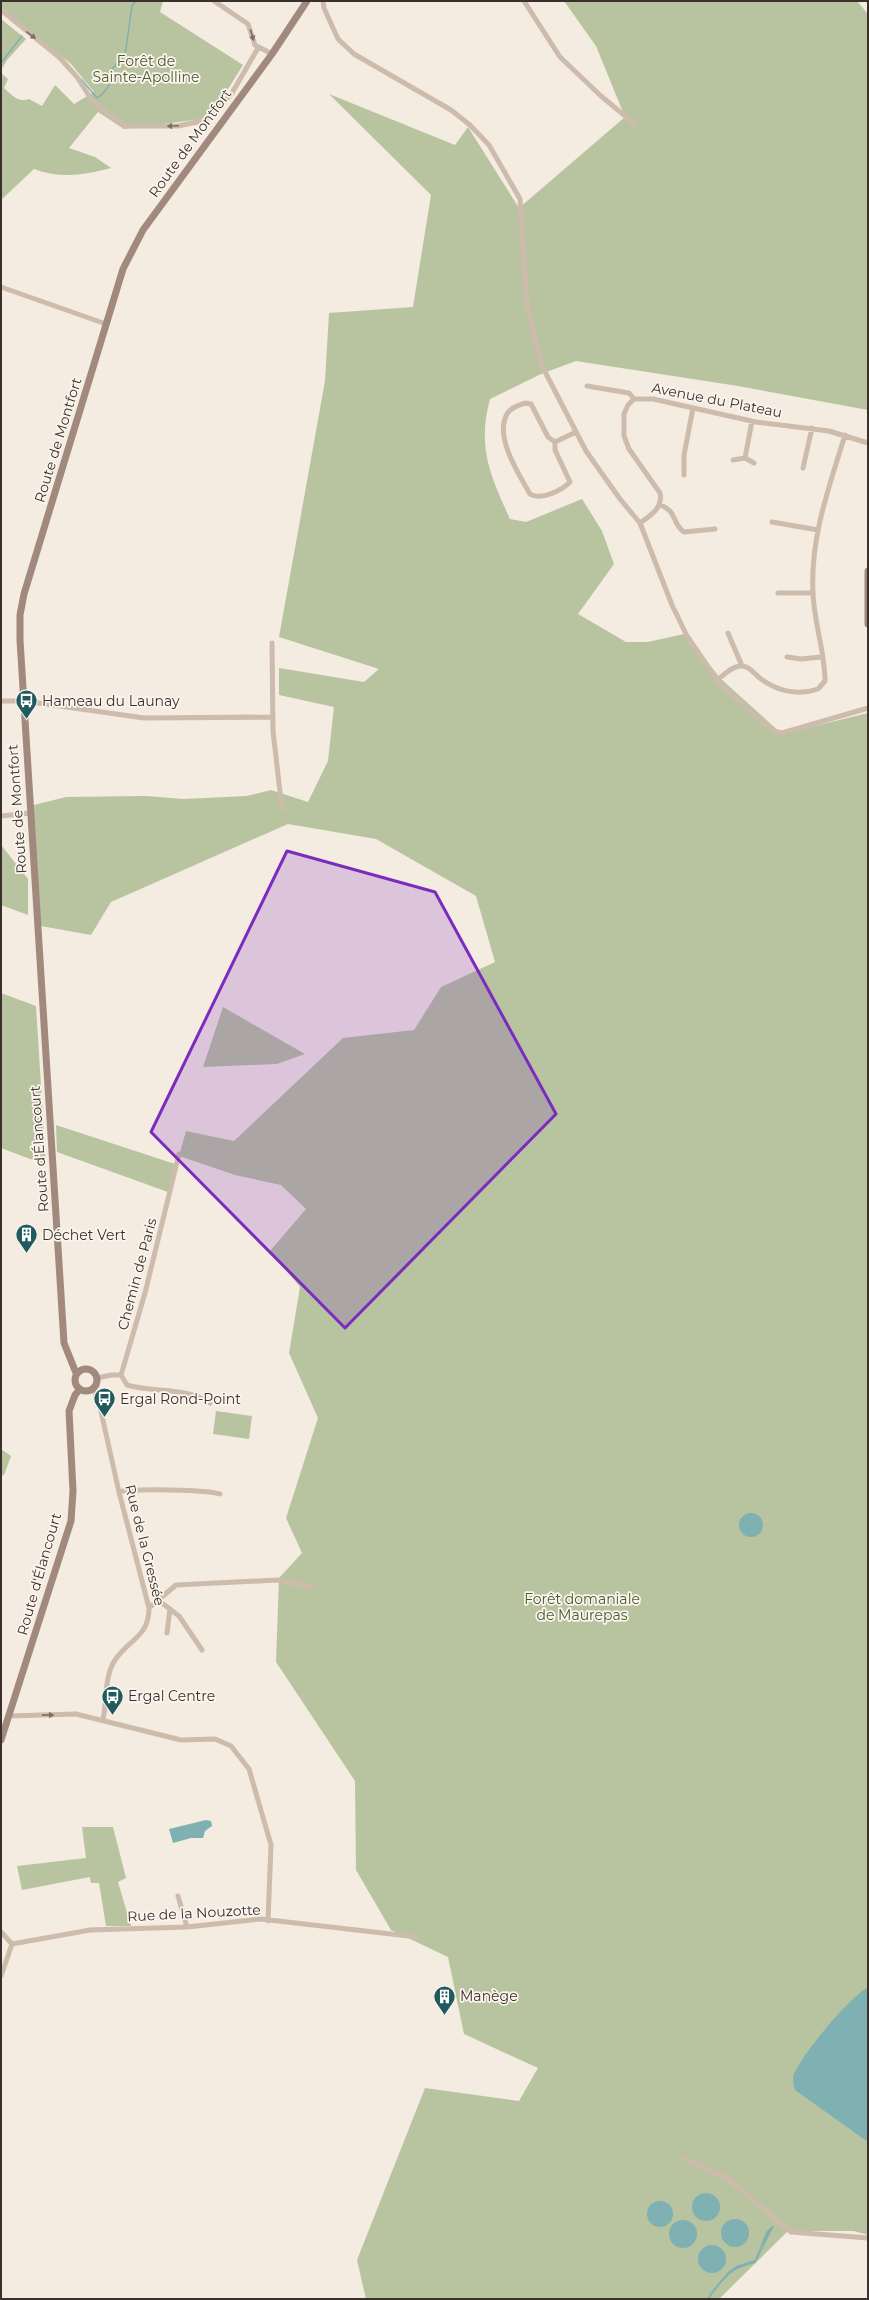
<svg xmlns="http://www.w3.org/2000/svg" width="869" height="2300" font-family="Montserrat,sans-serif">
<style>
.green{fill:#b8c4a0}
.water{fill:#7fb0b2}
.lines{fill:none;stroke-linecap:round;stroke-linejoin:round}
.stream{stroke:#7fb0b2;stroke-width:1.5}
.street{stroke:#cdbbac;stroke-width:5}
.secondary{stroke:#a18a7d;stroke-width:7}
.oneway{fill:#7d6f65}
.marked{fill:#7b2cbf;fill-opacity:0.2;stroke:#7b2cbf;stroke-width:3;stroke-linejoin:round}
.labels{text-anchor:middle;stroke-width:3.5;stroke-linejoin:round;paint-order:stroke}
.park-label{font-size:14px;fill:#4a5a2e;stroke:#fbf5ee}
.street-label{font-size:14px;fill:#3b302b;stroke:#fbf5ee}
.poi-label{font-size:14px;fill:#3b302b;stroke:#fbf5ee;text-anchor:start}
</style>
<rect width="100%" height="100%" fill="#f4ebe1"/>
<path class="green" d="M 1,1 L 163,1 L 160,12 L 243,65 L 210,118 L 124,129 L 98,112 L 69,148 L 95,157 L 111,168 C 85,175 59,179 34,169 L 1,200 L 1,73 L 8,79 L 4,88 C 12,95 18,103 29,99 L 42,106 L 55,85 L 74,104 L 94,92 L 71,64 L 1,8 Z
M 564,1 L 857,1 L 868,14 L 868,410 L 738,386 L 576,361 L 541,374 L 490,399 C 477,447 490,475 510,519 L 526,522 L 582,499 L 602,531 L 614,564 L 578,614 L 626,642 L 648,642 L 684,634 L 721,679 L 782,734 L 868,713 L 868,2235 L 854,2231 L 788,2231 L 719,2299 L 366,2299 L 357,2260 L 425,2088 L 519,2101 L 538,2068 L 464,2034 L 448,1957 L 391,1930 L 356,1870 L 355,1781 L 276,1662 L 279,1578 L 302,1553 L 286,1518 L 318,1418 L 289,1353 L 300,1287 L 270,1251 L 306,1209 L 281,1185 L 235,1175 L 179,1156 L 186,1131 L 234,1141 L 343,1038 L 414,1030 L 441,987 L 495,962 L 476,896 L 376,839 L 288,824 L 111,902 L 91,935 L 41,926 L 30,806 L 66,797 L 146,796 L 183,799 L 247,796 L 271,790 L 308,802 L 328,761 L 334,707 L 279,695 L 279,668 L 364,682 L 379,669 L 279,637 L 325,381 L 329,313 L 413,307 L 431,195 L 329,94 L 455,145 L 468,127 L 519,208 L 625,117 L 596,46 Z
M 1,19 L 26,39 L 7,60 L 1,70 Z
M 1,845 L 28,879 L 28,915 L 1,905 Z
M 1,993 L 36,1006 L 46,1165 L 1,1148 Z
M 223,1007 L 305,1054 L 277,1064 L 203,1067 Z
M 56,1125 L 175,1164 L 168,1192 L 57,1152 Z
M 216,1411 L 252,1416 L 249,1439 L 213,1434 Z
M 1,1449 L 11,1456 L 4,1475 L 1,1476 Z
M 82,1827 L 113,1827 L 126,1878 L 118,1882 L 131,1926 L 106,1926 L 99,1883 L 91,1883 L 90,1877 L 22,1890 L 17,1866 L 86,1858 Z"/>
<path class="water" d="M739 1525a12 12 0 1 1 24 0a12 12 0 1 1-24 0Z
M 206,1820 L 211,1821 L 212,1826 L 205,1831 L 203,1838 L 191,1838 L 173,1843 L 169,1829 Z
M 868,1987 L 868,2142 L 795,2090 C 794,2086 793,2081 793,2077 C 799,2057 849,1998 868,1987 Z
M692 2207a14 14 0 1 1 28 0a14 14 0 1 1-28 0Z
M647 2214a13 13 0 1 1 26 0a13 13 0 1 1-26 0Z
M721 2233a14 14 0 1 1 28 0a14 14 0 1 1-28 0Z
M669 2234a14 14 0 1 1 28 0a14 14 0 1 1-28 0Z
M 772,2226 L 774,2227 L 761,2247 L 755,2263 L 733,2270 L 705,2299 L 728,2272 L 736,2266 L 755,2260 L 766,2232 Z
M698 2259a14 14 0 1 1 28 0a14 14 0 1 1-28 0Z"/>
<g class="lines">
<path class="stream" d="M 1,63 L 22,36
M 81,79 L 97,98 C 107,91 113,82 112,69 L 125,55 L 132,6 L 136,1
M 755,2262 L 771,2230
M 708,2299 C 718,2285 728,2270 745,2265"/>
<path class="street" d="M 214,1 L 248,24 L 255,45 L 272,54
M 323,1 L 324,8 L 338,39 L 354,54 L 451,110 L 470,125 L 489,145 L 520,199 L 527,305 L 542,366 L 586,451 L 620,499 L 640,523 L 672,605 L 687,636 L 720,684 L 773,731 L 782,733 L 868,708
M 524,1 L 560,57 L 601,96 L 636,125
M 1,10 L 59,57 L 77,77 L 93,102 L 125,126 L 178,126 L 202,121 L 210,117 L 232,93 L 258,48
M 1,287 L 106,324
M 587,386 L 629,393 L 634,399
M 525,403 L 531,404 L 548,437 L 555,442 L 555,450 L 570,482 C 562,490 541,501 530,494 C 519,474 494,437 507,414 C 511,407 519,405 525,403 Z
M 752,421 L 745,458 L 754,463
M 555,442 L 576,432
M 733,460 L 745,458
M 803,468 L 812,428
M 684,475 L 684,455 L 693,408
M 660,505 C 678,511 671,523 684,532 L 715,529
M 772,522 L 818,530
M 640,523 C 651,515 663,508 660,493 L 629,449 L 624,436 L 624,414 L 628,405 L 634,399 L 653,399 L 756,422 L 829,431 L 868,443
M 778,593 L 812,593
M 728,633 L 742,666
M 272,643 L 273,731 L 282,809
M 787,657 L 801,659 L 821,657
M 717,680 C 724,675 732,666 741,666 C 750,666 754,674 761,679 C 777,691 798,696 818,689 L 825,681 C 825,652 814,623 813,593 C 810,538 829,487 845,435
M 1,701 L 24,701 L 144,718 L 272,717
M 1,816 L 30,813
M 121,1375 L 127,1385 C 154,1393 187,1387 210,1403
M 97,1378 L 111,1375 L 121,1375 L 145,1293 L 179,1154
M 93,1389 L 98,1398 L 119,1492 L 149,1608 C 149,1637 129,1639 115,1660 C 104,1677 107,1700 103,1720
M 119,1492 C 132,1488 209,1490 220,1494
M 158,1600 L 179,1616 L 202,1650
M 149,1608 L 176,1585 L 277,1580 L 312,1587
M 167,1633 L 170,1609
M 9,1716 L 76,1714 L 181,1740 L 215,1739 L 231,1746 L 249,1769 L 271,1845 L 268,1921
M 178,1896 L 187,1927
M 1,1932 L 12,1944 L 90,1930 L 187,1927 L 261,1919 L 417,1937
M 1,1976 L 12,1944
M 685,2159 L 727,2178 L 791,2232 L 868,2238"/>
<path class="secondary" d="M 868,571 L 868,624
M75 1380a11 11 0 1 1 22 0a11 11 0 1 1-22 0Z
M 76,1373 L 64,1343 L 20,640 L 20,615 L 24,594 L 123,269 L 143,230 L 272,54 L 307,1
M 1,1740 L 71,1521 L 73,1491 L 69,1411 L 75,1395 L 80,1389"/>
</g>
<defs><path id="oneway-solid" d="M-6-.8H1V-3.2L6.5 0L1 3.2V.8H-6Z"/></defs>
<g class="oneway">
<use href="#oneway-solid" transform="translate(31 35) rotate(37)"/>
<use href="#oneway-solid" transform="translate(252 35) rotate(73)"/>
<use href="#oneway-solid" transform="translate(173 126) rotate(177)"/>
<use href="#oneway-solid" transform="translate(48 1715) rotate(-1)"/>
</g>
<path class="marked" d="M 287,851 L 435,892 L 556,1114 L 345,1328 L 151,1132 Z"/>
<defs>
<symbol id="bus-pin" viewBox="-11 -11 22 30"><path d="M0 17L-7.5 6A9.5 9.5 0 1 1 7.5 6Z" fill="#1f5a5e" stroke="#fbf5ee"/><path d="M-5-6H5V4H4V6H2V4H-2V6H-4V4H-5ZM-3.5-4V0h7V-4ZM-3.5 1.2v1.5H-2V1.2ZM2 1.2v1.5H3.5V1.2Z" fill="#fff"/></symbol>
<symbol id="building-pin" viewBox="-11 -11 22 30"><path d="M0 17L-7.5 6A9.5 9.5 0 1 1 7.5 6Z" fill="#1f5a5e" stroke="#fbf5ee"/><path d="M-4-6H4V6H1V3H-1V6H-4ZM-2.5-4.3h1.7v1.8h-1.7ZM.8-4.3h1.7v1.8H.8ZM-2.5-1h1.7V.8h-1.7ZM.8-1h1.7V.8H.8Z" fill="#fff"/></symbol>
</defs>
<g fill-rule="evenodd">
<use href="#bus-pin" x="14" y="688" width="25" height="34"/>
<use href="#building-pin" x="14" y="1222" width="25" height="34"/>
<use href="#bus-pin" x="92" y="1386" width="25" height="34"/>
<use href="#bus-pin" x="100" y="1684" width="25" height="34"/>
<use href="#building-pin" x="432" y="1984" width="25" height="34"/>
</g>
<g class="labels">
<g class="park-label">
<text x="146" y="66">Forêt de<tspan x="146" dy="16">Sainte-Apolline</tspan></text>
<text x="582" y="1604">Forêt domaniale<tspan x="582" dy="16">de Maurepas</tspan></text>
</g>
<g class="street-label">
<text transform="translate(190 143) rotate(-54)" y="5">Route de Montfort</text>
<text transform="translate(717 400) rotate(11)" y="5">Avenue du Plateau</text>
<text transform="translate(58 440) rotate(-73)" y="5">Route de Montfort</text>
<text transform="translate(17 809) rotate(-94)" y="5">Route de Montfort</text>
<text transform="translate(39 1149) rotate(-94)" y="5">Route d'Élancourt</text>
<text transform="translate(137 1274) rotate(-75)" y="5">Chemin de Paris</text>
<text transform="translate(145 1545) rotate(76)" y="5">Rue de la Gressée</text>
<text transform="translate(39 1574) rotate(-74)" y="5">Route d'Élancourt</text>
<text transform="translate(194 1913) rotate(-3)" y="5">Rue de la Nouzotte</text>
</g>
<g class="poi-label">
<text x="42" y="706">Hameau du Launay</text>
<text x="42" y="1240">Déchet Vert</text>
<text x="120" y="1404">Ergal Rond-Point</text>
<text x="128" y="1701">Ergal Centre</text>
<text x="460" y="2001">Manège</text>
</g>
</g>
<rect width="869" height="2300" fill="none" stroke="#3b302b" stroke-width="4"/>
</svg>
